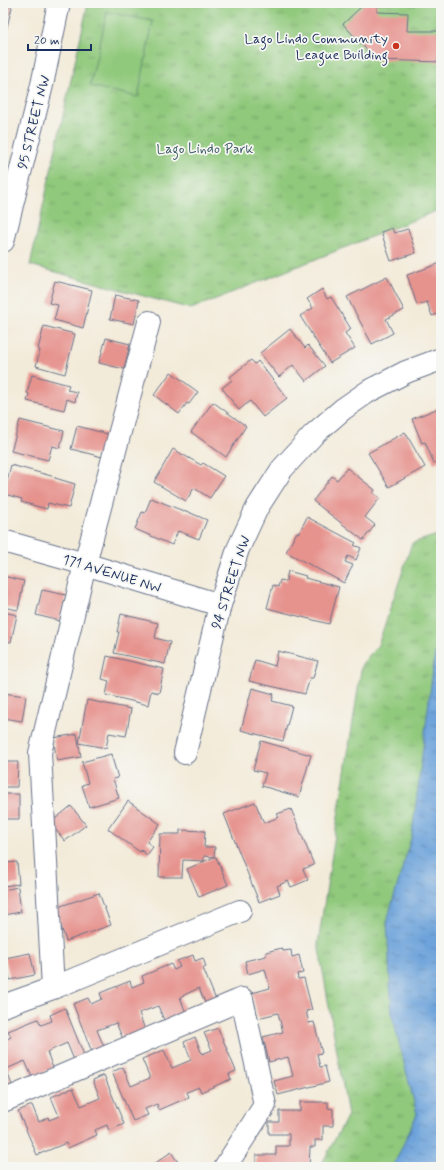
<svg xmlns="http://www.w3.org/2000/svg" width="444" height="1170" font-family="Mynerve,sans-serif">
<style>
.grass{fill:url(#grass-tufts);stroke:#567c6d}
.pitch{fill:#90c97c;stroke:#567c6d}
.water{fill:url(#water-ripples);stroke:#44699c}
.building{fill:#e6928d}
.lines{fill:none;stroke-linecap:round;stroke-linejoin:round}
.minor-casing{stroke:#677189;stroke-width:24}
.minor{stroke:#fff;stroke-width:22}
.poi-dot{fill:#c8321e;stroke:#f6f6f2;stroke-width:1.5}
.labels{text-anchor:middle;stroke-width:3.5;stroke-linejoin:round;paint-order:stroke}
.poi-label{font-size:14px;fill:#1b2f5e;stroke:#f6f6f2;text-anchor:end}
.street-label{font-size:14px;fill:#1b2f5e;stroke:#f6f6f2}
.park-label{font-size:14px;fill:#3e5d67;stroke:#f6f6f2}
</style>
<defs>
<pattern id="grass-tufts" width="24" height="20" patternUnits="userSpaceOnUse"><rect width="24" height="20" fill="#90c97c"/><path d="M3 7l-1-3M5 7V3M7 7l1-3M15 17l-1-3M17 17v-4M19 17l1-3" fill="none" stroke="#75a469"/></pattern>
<pattern id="water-ripples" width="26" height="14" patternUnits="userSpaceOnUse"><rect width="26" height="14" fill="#6da3da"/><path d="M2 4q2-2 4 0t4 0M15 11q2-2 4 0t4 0" fill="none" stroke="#5985b4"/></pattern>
</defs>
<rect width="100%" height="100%" fill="#f6f6f2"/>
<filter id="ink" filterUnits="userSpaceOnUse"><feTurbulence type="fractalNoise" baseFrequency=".025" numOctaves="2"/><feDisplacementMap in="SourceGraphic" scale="8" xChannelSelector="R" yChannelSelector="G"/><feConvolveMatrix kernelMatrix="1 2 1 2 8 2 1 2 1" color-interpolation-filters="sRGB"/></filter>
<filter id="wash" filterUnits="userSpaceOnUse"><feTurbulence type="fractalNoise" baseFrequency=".012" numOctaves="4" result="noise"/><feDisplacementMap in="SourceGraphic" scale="16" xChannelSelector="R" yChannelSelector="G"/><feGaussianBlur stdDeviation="0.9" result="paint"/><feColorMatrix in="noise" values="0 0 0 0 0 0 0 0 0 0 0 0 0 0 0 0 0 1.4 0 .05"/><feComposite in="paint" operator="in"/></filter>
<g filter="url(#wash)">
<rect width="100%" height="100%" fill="#f3ebd9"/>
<path class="grass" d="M 88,3 L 441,3 L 441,209 L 191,309 L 30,265 Z
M 441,534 L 441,1167 L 320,1167 L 348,1115 L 318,943 L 362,664 L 378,645 L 412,543 Z"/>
<path class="pitch" d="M 107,12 L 153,21 L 138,97 L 90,86 Z"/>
<path class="water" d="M 441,647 L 441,1167 L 393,1167 L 417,1114 L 392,1015 L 387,921 L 412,835 L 435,653 Z"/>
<g id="blocks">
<path class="building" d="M 3,3 L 8,3 L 7,6 L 12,7 L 6,31 L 3,31 Z
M 365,3 L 377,3 L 377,12 L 408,13 L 407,31 L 441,31 L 441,62 L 376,60 L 343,24 Z
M 392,228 L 394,233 L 408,229 L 416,253 L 391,261 L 381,232 Z
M 441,263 L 441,313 L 432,316 L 427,302 L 417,305 L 407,275 Z
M 387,277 L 404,310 L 386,319 L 393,333 L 372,344 L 347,297 Z
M 55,281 L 92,290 L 83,328 L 54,320 L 58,305 L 49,303 Z
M 322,289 L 327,299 L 331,297 L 351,329 L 345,333 L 355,348 L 330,363 L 300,316 L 313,308 L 307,299 Z
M 115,295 L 139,300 L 134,324 L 110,319 Z
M 44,326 L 75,334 L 65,374 L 36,366 L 40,350 L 38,349 Z
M 290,329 L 305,348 L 308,345 L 325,366 L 306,381 L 293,365 L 279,377 L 260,353 Z
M 106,338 L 130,344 L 124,369 L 99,363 Z
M 251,360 L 255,364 L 258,361 L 287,398 L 263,417 L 250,401 L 239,410 L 222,388 L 232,380 L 230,377 Z
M 171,372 L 198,392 L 189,404 L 187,403 L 179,414 L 154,395 Z
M 32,375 L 69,385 L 67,390 L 77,392 L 75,402 L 67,399 L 64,410 L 27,401 L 29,394 L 27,393 Z
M 213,402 L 246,426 L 226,457 L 191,432 Z
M 441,407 L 441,460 L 434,463 L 425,442 L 422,443 L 412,419 Z
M 20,420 L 64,431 L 60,448 L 52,446 L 48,460 L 11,451 Z
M 77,426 L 108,434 L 102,457 L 71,449 Z
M 405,432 L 425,467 L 389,487 L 368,453 Z
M 173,449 L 201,465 L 203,463 L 224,476 L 210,498 L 194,488 L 186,501 L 154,482 Z
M 11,465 L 55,477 L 55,478 L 75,484 L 69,508 L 48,503 L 47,509 L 21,502 L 22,499 L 4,494 Z
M 347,468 L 375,490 L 373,493 L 380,498 L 365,517 L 375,525 L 363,540 L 313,501 L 332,476 L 337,480 Z
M 151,498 L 186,512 L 186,511 L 207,520 L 199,539 L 178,531 L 172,545 L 135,529 L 142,512 L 145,513 Z
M 307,517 L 356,543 L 354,545 L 361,548 L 356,560 L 348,556 L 345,562 L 353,565 L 344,583 L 286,552 L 297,532 L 299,533 Z
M 288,571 L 306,576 L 305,578 L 339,587 L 329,624 L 267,608 L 273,585 L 278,587 L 280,580 L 286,581 Z
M 3,576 L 24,581 L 18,610 L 3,607 Z
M 42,590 L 66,595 L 60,621 L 36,615 Z
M 3,612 L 17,615 L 11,642 L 3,641 Z
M 121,614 L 158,623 L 155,638 L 170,642 L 165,664 L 114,653 L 119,632 L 117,632 Z
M 278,651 L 318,661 L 313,678 L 310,678 L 305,694 L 249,681 L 255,660 L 275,666 Z
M 107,656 L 164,669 L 159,693 L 151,691 L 148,705 L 106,695 L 109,681 L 102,679 Z
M 252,688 L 274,694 L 272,701 L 292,706 L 283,741 L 241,730 Z
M 3,693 L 26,696 L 22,721 L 3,718 Z
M 87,700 L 131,709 L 126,736 L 109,733 L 106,748 L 79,743 Z
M 77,734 L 81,757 L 57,761 L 53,738 Z
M 261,741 L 311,755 L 299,797 L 262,786 L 266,773 L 253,770 Z
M 111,754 L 118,778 L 113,779 L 119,798 L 89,807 L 82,785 L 88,783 L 82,762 Z
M 3,762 L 18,762 L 17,787 L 3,787 Z
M 3,794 L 19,794 L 19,819 L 3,819 Z
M 128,801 L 160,824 L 147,842 L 153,847 L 147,855 L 141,850 L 140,852 L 108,829 Z
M 255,802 L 264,823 L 279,817 L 277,814 L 291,809 L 314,865 L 303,869 L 308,880 L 291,887 L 288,881 L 277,886 L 280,894 L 259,902 L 224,814 Z
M 71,806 L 86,825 L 65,841 L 50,823 Z
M 180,830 L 205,831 L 204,847 L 215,847 L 214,857 L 204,856 L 204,861 L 183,860 L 182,877 L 159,877 L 160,834 L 180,834 Z
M 214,857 L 216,857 L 228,885 L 199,897 L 187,869 Z
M 17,862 L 19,884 L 3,886 L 3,863 Z
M 18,887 L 21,912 L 3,915 L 3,890 Z
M 99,893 L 111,925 L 66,941 L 55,908 Z
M 282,948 L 283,951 L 291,950 L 292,957 L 299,955 L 303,973 L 297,974 L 298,979 L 304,978 L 312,1010 L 306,1011 L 309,1023 L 314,1022 L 322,1053 L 317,1054 L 320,1067 L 325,1066 L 329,1082 L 278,1095 L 274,1081 L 293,1076 L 288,1057 L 269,1062 L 263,1037 L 283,1032 L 278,1013 L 258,1018 L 252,993 L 270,988 L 265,969 L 248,974 L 245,961 L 266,956 L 266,952 Z
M 30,953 L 35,975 L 10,980 L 5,958 Z
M 193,955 L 195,961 L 203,958 L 206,967 L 203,968 L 216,1000 L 206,1005 L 199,988 L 180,997 L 186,1013 L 165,1022 L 158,1006 L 139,1013 L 145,1030 L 123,1039 L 116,1023 L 97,1030 L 104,1047 L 92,1052 L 73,1004 L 88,998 L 91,1004 L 102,999 L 100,993 L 130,981 L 132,987 L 144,982 L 142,976 L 171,964 L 174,970 L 180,967 L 177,961 Z
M 65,1008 L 84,1055 L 74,1060 L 67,1043 L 47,1052 L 53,1068 L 32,1077 L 25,1061 L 6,1069 L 12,1085 L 3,1089 L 3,1035 L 5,1040 L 11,1037 L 8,1031 L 38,1019 L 41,1025 L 52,1021 L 50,1015 Z
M 218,1028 L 236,1071 L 229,1074 L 231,1079 L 201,1092 L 199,1087 L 187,1092 L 189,1097 L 159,1110 L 157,1104 L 145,1109 L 148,1115 L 133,1121 L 112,1072 L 123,1067 L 131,1086 L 150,1078 L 142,1059 L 164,1050 L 172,1068 L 191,1060 L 184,1042 L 195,1037 L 202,1054 L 212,1050 L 204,1033 Z
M 104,1075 L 124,1124 L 109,1131 L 107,1125 L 95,1130 L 97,1135 L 68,1148 L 66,1143 L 37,1155 L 18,1111 L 32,1105 L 39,1122 L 48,1117 L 49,1120 L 59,1116 L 51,1097 L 73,1088 L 81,1106 L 100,1098 L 93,1080 Z
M 300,1102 L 328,1102 L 328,1108 L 333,1109 L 333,1126 L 323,1126 L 323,1140 L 315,1140 L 315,1147 L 310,1147 L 309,1167 L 244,1167 L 244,1165 L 256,1165 L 256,1155 L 276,1155 L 276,1146 L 289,1146 L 289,1134 L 269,1134 L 269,1122 L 279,1122 L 279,1111 L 300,1111 Z
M 171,1152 L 180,1165 L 177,1167 L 150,1167 Z"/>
</g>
</g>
<g filter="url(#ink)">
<use href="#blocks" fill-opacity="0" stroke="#677189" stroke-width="1"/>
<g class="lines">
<defs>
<path id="minor" d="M 3,241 L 42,85 L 59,3
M 3,541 L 85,564 L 220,605
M 185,753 L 220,605 L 238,549 L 257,508 L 282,469 L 314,434 L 343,409 L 369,391 L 406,372 L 441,359
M 53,988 L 40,753 L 85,564 L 149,322
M 3,1006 L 53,988 L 240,911
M 3,1101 L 242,999 L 265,1105 L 225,1167"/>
</defs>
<use href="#minor" class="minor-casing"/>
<use href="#minor" class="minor"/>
</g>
</g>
<circle class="poi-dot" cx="396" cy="46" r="4"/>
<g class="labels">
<g class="poi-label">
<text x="388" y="43">Lago Lindo Community<tspan x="388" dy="16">League Building</tspan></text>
</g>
<g class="street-label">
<text transform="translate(33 122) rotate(-76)" y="5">95 STREET NW</text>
<text transform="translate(112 573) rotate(17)" y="5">171 AVENUE NW</text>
<text transform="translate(230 582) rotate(-72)" y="5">94 STREET NW</text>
</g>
<g class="park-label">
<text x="205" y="153">Lago Lindo Park</text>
</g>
</g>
<rect width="444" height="1170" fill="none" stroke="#f6f6f2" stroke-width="16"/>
<path d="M28 44v6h63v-6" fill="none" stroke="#1b2f5e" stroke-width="2"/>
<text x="34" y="44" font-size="12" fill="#1b2f5e" stroke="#f6f6f2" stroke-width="3" paint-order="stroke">20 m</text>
</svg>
